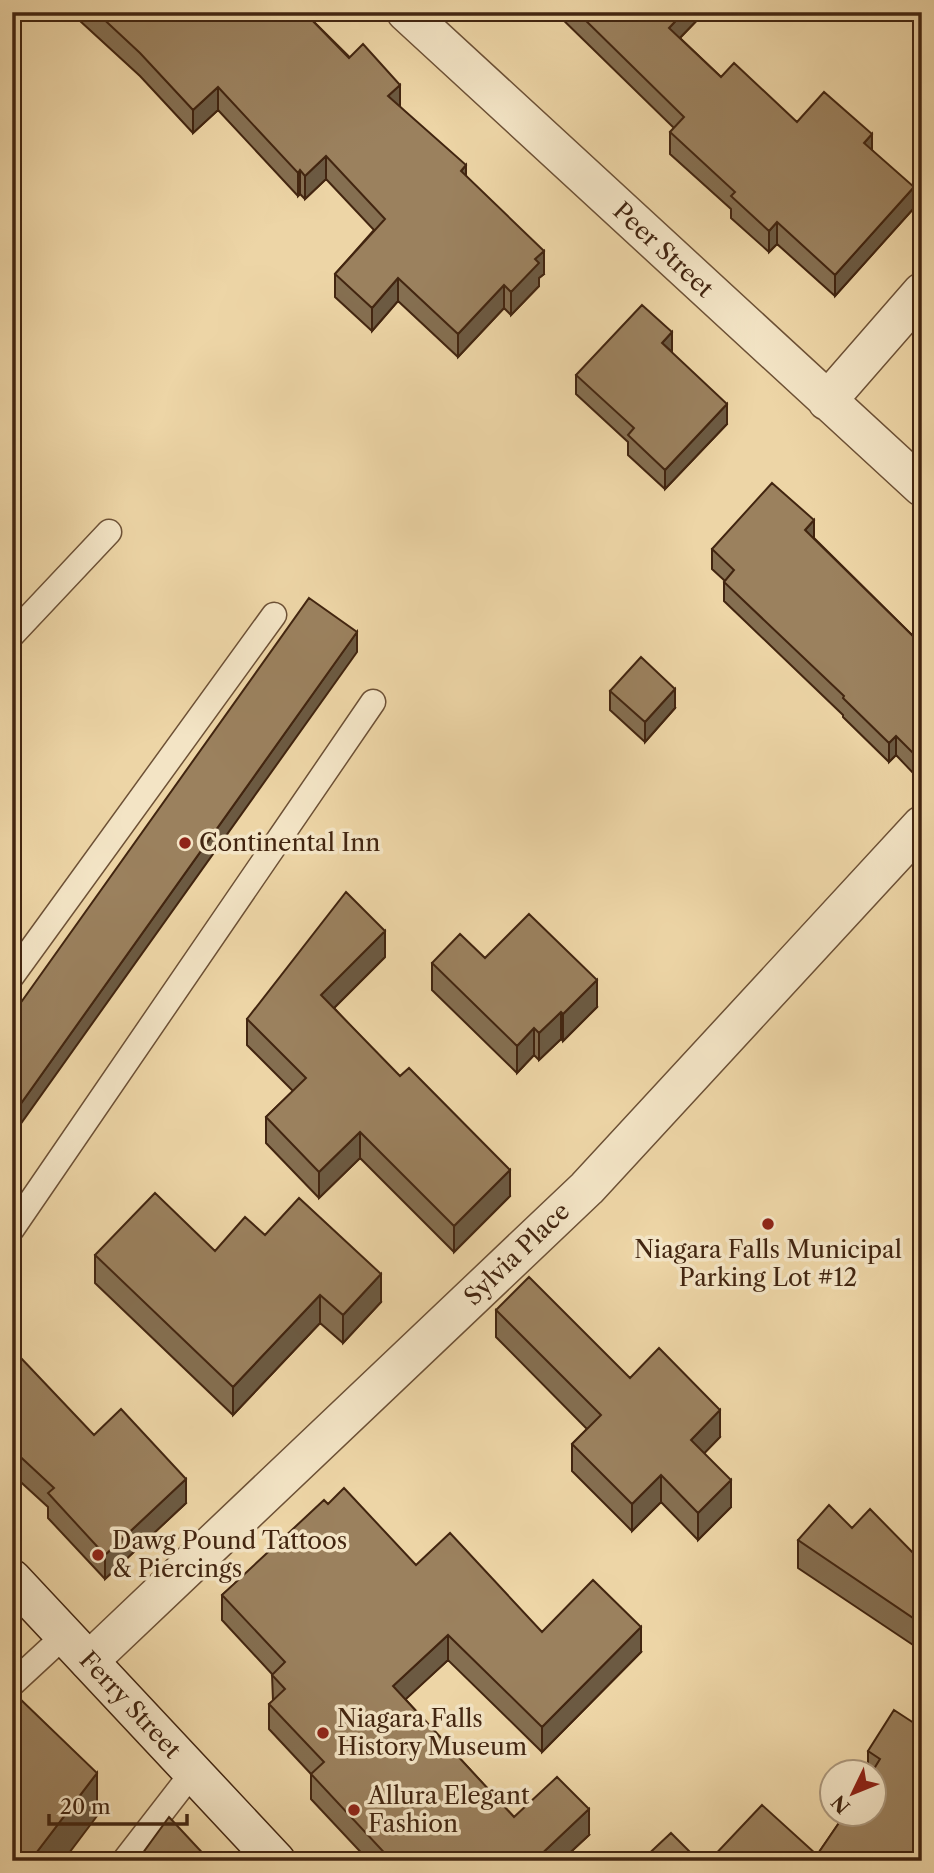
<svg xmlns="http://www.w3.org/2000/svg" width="934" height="1873" font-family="'Libre Caslon Text',serif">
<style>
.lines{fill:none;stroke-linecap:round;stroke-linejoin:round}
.lane-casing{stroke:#6d5136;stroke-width:27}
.street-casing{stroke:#6d5136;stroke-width:41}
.secondary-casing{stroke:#422510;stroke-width:41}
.lane{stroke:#f3e4c5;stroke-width:24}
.street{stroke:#f3e4c5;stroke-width:38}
.secondary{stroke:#f3e4c5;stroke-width:38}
.wall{fill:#856f51;stroke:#422510;stroke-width:2}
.shaded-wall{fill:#6c5a42;stroke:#422510;stroke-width:2}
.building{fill:#9b815e;stroke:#422510;stroke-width:2}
.poi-dot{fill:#8f2418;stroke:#f3e4c5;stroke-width:2.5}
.labels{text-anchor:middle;stroke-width:7;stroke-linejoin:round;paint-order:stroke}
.street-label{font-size:24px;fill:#422510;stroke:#f3e4c5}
.poi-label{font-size:24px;fill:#422510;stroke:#f3e4c5;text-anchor:start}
</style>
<rect width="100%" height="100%" fill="#edd5a6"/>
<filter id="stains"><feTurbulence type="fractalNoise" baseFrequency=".00286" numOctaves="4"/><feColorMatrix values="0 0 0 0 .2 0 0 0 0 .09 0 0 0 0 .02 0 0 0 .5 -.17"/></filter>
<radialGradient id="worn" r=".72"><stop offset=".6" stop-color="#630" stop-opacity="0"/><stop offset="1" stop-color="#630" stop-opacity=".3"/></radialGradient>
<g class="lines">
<defs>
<path id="lane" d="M 12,635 L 109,532
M 12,976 L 274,615
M 12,1229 L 373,702
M 12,1684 L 65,1635
M 124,1861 L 193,1772"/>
<path id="street" d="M 406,12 L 922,487
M 827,401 L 922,292
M 89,1661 L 587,1188 L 922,825"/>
<path id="secondary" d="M 12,1579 L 276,1861"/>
</defs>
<use href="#lane" class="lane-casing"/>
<use href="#street" class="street-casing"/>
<use href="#secondary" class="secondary-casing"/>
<use href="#lane" class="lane"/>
<use href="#street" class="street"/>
<use href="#secondary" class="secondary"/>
</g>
<path class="wall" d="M 79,12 L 304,12 L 400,107 L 466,176 L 544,274 L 539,278 L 539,286 L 511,315 L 504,308 L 458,357 L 398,301 L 372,331 L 335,297 L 335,274 L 374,230 L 326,179 L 305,199 L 300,194 L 298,196 L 218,110 L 193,133 L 140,76 L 79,20 Z
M 555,12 L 705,12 L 680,38 L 721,77 L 797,122 L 872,150 L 914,208 L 835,296 L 777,244 L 769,252 L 731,218 L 731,209 L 670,154 L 670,132 L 674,128 Z
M 671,352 L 727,424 L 665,489 L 628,455 L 628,442 L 576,394 L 576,375 Z
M 814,538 L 922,645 L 914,774 L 896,755 L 889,762 L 843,717 L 843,715 L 724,601 L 724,582 L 725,581 L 712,569 L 712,549 Z
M 610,691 L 675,708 L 645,742 L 610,710 Z
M 385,957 L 334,1008 L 510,1196 L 454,1252 L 360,1158 L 319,1198 L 266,1143 L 266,1117 L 293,1091 L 247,1045 L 247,1019 Z
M 485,958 L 597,1007 L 563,1041 L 561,1039 L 539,1060 L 534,1055 L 517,1073 L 432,990 L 432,963 Z
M 265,1235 L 381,1302 L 343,1343 L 320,1323 L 233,1415 L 95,1283 L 95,1255 L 215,1251 Z
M 496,1310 L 630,1378 L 720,1437 L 704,1453 L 731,1507 L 698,1540 L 661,1502 L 632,1531 L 572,1471 L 572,1444 L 587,1429 L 496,1337 Z
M 12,1365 L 94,1435 L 186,1503 L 105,1579 L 48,1518 L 48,1507 L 12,1474 Z
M 328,1504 L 416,1565 L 542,1632 L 641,1652 L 542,1752 L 448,1660 L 405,1699 L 514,1817 L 589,1835 L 561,1861 L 369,1861 L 311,1799 L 311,1774 L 269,1729 L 269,1704 L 273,1701 L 272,1674 L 222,1620 L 222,1595 Z
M 852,1528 L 922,1562 L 922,1651 L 798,1568 L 798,1540 Z
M 917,1725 L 817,1855 L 874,1772 L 868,1772 L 868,1751 Z"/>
<path class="shaded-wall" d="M 684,12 L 705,12 L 669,49 L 669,28 Z
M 400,85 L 400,108 L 388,96 Z
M 218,87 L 218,110 L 193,133 L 193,110 Z
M 872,134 L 872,155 L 864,143 Z
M 326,156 L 326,179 L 305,199 L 305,176 Z
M 466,165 L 466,188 L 461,171 Z
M 300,170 L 300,194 L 298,196 L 298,173 Z
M 914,187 L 914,208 L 835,296 L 835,275 Z
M 777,222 L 777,244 L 769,252 L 769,231 Z
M 544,251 L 544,274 L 539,278 L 539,286 L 511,315 L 511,292 L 535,259 Z
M 398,278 L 398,301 L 372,331 L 372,308 Z
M 504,285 L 504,308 L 458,357 L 458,334 Z
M 672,332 L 672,352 L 662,343 Z
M 727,404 L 727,424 L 665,489 L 665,470 Z
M 814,520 L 814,540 L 805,530 Z
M 357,632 L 357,652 L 12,1136 L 12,1116 Z
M 675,689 L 675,708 L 645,742 L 645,722 Z
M 896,736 L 896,755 L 889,762 L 889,743 Z
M 922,747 L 922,766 L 914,774 L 914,754 Z
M 385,931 L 385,957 L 321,1021 L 321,995 Z
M 597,980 L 597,1007 L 563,1041 L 563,1014 Z
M 561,1012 L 561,1039 L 539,1060 L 539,1033 Z
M 534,1028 L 534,1055 L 517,1073 L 517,1046 Z
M 360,1132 L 360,1158 L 319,1198 L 319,1172 Z
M 510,1170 L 510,1196 L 454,1252 L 454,1226 Z
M 381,1274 L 381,1302 L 343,1343 L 343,1315 Z
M 320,1295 L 320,1323 L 233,1415 L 233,1387 Z
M 720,1410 L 720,1437 L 691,1467 L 691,1440 Z
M 661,1475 L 661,1502 L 632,1531 L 632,1504 Z
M 186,1479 L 186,1503 L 105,1579 L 105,1555 Z
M 731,1480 L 731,1507 L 698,1540 L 698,1513 Z
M 641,1627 L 641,1652 L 542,1752 L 542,1727 Z
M 448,1635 L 448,1660 L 393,1711 L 393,1686 Z
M 97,1773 L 97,1816 L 63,1861 L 30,1861 Z
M 589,1809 L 589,1835 L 561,1861 L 534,1861 Z"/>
<path class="building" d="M 96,12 L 304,12 L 349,58 L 363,44 L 400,85 L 388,96 L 466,165 L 461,171 L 544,251 L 535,259 L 539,263 L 511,292 L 504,285 L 458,334 L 398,278 L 372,308 L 335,274 L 385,219 L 326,156 L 305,176 L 300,170 L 298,173 L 218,87 L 193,110 L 140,53 Z
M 577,12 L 684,12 L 669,28 L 721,77 L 734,63 L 797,122 L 824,92 L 872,134 L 864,143 L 914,187 L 835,275 L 777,222 L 769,231 L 731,196 L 735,192 L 670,132 L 684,117 Z
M 642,305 L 672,332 L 662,343 L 727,404 L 665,470 L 628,435 L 634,428 L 576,375 Z
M 772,483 L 814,520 L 805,530 L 922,645 L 922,747 L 914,754 L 896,736 L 889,743 L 843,698 L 844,696 L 724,582 L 734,570 L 712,549 Z
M 309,598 L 357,632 L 12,1116 L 12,1015 Z
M 641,657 L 675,689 L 645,722 L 610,691 Z
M 346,892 L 385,931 L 321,995 L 400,1076 L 409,1068 L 510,1170 L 454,1226 L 360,1132 L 319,1172 L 266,1117 L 306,1078 L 247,1019 Z
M 529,914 L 597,980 L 563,1014 L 561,1012 L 539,1033 L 534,1028 L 517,1046 L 432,963 L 460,934 L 485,958 Z
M 155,1193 L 215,1251 L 245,1217 L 265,1235 L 299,1198 L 381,1274 L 343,1315 L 320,1295 L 233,1387 L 95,1255 Z
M 529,1277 L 630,1378 L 659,1348 L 720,1410 L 691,1440 L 731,1480 L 698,1513 L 661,1475 L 632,1504 L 572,1444 L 601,1415 L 496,1310 Z
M 20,1357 L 94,1435 L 121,1409 L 186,1479 L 105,1555 L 48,1493 L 54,1488 L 12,1449 L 12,1365 Z
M 344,1488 L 416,1565 L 450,1533 L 542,1632 L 593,1580 L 641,1627 L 542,1727 L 448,1635 L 393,1686 L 514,1817 L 557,1777 L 589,1809 L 534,1861 L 392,1861 L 311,1774 L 324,1762 L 269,1704 L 285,1689 L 272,1675 L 285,1662 L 222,1595 L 324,1500 L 328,1504 Z
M 829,1505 L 852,1528 L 870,1509 L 922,1562 L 922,1624 L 798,1540 Z
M 17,1696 L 97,1773 L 30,1861 L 12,1861 L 12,1700 Z
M 894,1710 L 917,1725 L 922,1718 L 922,1861 L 709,1861 L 762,1805 L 817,1855 L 845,1814 L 874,1814 L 874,1772 L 872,1772 L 880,1759 L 868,1751 Z
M 169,1817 L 210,1861 L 137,1861 Z
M 671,1833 L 699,1861 L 641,1861 Z"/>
<g class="poi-dot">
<circle cx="185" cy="843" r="7"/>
<circle cx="768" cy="1224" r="7"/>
<circle cx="98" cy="1555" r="7"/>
<circle cx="323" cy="1733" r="7"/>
<circle cx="354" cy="1810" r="7"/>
</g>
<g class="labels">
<g class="street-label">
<text transform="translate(663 250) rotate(43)" y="8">Peer Street</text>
<text transform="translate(517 1254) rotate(-44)" y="8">Sylvia Place</text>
<text transform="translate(130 1705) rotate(47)" y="8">Ferry Street</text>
</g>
<g class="poi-label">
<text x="199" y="851">Continental Inn</text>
<text x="768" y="1258" text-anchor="middle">Niagara Falls Municipal<tspan x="768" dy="28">Parking Lot #12</tspan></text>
<text x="112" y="1549">Dawg Pound Tattoos<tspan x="112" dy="28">&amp; Piercings</tspan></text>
<text x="337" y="1727">Niagara Falls<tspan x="337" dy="28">History Museum</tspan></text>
<text x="368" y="1804">Allura Elegant<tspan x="368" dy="28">Fashion</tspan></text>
</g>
</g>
<rect width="934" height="1873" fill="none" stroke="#edd5a6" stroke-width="42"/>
<rect x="14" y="14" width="906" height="1845" fill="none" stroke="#422510" stroke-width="3.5"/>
<rect x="21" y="21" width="892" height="1831" fill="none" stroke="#422510" stroke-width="2"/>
<g transform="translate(853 1793) rotate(227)"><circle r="33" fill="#f3e4c5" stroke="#ac987d" stroke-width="2"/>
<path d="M0-5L12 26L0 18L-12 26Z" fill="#8f2418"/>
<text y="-10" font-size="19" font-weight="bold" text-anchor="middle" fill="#422510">N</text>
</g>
<path d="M49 1814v10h138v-10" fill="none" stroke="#422510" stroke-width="3.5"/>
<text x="60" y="1814" font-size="21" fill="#422510" stroke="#f3e4c5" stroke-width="5" paint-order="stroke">20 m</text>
<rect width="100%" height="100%" filter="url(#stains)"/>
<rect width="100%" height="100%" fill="url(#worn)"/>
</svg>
